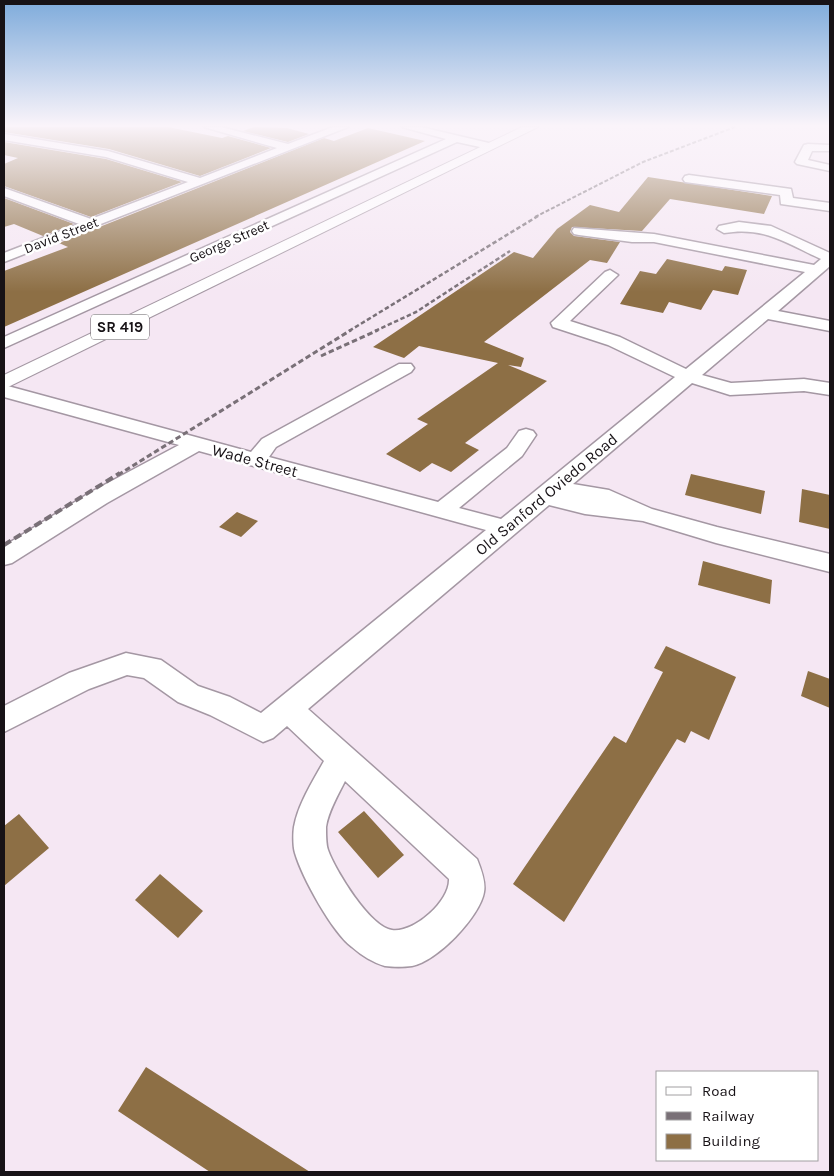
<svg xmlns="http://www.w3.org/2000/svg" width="834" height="1176" font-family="Karla,sans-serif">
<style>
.building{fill:#8d6f45}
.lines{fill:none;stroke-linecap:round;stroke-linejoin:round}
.minor-casing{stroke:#a497a3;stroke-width:3}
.major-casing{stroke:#a497a3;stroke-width:2}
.minor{fill:#fff;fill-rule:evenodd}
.major{fill:#fff;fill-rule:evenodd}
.rail-far3{stroke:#797077;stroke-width:2;stroke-dasharray:4 2;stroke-linecap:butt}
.rail-far2{stroke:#797077;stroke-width:2.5;stroke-dasharray:4.5 2.5;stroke-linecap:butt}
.rail-far1{stroke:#797077;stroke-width:3;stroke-dasharray:5.5 3;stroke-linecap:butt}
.rail{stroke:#797077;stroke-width:4;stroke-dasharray:8 4;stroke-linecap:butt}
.labels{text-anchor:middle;stroke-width:5;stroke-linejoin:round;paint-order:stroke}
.far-street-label{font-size:14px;fill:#171216;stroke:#fff}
.shield{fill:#fff;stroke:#5d595c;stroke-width:1}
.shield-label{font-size:15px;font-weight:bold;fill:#171216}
.street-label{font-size:16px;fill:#171216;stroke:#fff}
</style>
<rect width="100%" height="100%" fill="#f5e7f3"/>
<path class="building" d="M 4,127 L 168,127 L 222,138 L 228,136 L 271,148 L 200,176 L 109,149 L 4,132 Z
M 254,127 L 287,128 L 309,134 L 288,142 L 243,131 Z
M 368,128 L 425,141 L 4,327 L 4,271 L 68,247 L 59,243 L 324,138 L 334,141 Z
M 4,142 L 106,159 L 182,182 L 91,217 L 4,186 L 4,164 L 18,158 L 4,155 Z
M 648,177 L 772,196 L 764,214 L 670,199 L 642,231 L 572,227 L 570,232 L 574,236 L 620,242 L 607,263 L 590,260 L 484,342 L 524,358 L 521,367 L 508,365 L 547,381 L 465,443 L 479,450 L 451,472 L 432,463 L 420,472 L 386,454 L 428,424 L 417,419 L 498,363 L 419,346 L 404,358 L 373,347 L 514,252 L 533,258 L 557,229 L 590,205 L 619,212 Z
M 4,198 L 74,224 L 43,236 L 14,224 L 4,227 Z
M 667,259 L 722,271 L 725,266 L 747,270 L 738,295 L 713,290 L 701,310 L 669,302 L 663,313 L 620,304 L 640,271 L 656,274 Z
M 691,474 L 765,491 L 761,514 L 685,495 Z
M 802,489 L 830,495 L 830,529 L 799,522 Z
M 237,512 L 258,521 L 241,537 L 219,527 Z
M 703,561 L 772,580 L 770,604 L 698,585 Z
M 666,646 L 736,677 L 709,740 L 691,731 L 685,743 L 677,739 L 564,922 L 513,884 L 614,736 L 626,743 L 663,672 L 654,668 Z
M 808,671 L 830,679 L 830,708 L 801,696 Z
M 364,811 L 404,855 L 378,878 L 338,832 Z
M 19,814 L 49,848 L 4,886 L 4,826 Z
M 160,874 L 203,911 L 178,938 L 135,900 Z
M 146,1067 L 310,1172 L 210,1172 L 118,1111 Z"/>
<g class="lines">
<defs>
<path id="minor" d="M 204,127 L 221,127 L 288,144 L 333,127 L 348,127 L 4,262 L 4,253 L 79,224 L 4,196 L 4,188 L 91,219 L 188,182 L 106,157 L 4,140 L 4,134 L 108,151 L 200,178 L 277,148 Z
M 402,127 L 421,127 L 493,144 L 495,146 L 489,149 L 457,142 L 4,348 L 4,337 L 446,139 Z
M 808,144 L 830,145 L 830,151 L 812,151 L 808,160 L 830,165 L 830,171 L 797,164 L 795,162 L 804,145 Z
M 689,175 L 791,189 L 793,198 L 830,203 L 830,211 L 781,204 L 780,195 L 685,182 L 683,179 L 685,176 Z
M 739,222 L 771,226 L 830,253 L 830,266 L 778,311 L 830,321 L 830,331 L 768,319 L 702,375 L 731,383 L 804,379 L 830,383 L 830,395 L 804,391 L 730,395 L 692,383 L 573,484 L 609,490 L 652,509 L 717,527 L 830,554 L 830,572 L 716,543 L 643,521 L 585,514 L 549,505 L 308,709 L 477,859 C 481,869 486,882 484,892 C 480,917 436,962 412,966 C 405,967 392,967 385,966 C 374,963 361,955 352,947 C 332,932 302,877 295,853 C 293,847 293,834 294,827 C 298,804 313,781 324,761 L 287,726 L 273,738 L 263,742 L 210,715 L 178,702 L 144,678 L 127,675 L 89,689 L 4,732 L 4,706 L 69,673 L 126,653 L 161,660 L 198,686 L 230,697 L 261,713 L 486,530 L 199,451 L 107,503 L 12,563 L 4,565 L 4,546 L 91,492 L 179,445 L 4,397 L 4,385 L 251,452 L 262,439 L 399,364 L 411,364 L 414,368 L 411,372 L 276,447 L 269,457 L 438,502 L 507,448 L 519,431 L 526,429 L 533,431 L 536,435 L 522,456 L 459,508 L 501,519 L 675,377 L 608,345 L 553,327 L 551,323 L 605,272 L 610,270 L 618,275 L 570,321 L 620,337 L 686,369 L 805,272 L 654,242 L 632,242 L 579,235 L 574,234 L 572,231 L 574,228 L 654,234 L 814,265 L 821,259 C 786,243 764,226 724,233 L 717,229 L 719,226 ZM 345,781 L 449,879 C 450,901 414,933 392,930 C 370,927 335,870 328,850 C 326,845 326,834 326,827 C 328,812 338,795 345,781 Z"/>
<path id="major" d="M 522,127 L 538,127 L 4,389 L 4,375 Z"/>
</defs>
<use href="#minor" class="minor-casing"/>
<use href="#major" class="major-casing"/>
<use href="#minor" class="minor"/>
<use href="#major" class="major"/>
<path class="rail-far3" d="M 535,217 L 643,162 L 735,127"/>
<path class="rail-far2" d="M 349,331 L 538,216
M 375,331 L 416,312 L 510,251"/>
<path class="rail-far1" d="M 321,356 L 378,330
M 118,475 L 351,330"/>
<path class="rail" d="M 4,545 L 120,473"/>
</g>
<linearGradient id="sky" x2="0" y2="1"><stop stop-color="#7eabdb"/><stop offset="0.43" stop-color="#faf4fa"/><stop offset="1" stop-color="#faf4fa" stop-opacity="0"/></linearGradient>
<rect width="834" height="292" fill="url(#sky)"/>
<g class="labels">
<g class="far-street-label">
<text transform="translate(61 235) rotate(-21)" y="5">David Street</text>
<text transform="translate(229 241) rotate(-24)" y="5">George Street</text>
</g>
<rect class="shield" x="91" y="314.5" width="58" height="25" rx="4"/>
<g class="shield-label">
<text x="120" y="332">SR 419</text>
</g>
<g class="street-label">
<text transform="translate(255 460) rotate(15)" y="6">Wade Street</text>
<text transform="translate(546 494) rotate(-40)" y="6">Old Sanford Oviedo Road</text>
</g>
</g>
<rect width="834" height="1176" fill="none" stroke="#171216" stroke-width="10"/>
<rect x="656" y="1071" width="162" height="90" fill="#ffffff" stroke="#a2a0a2"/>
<rect x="666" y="1087" width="25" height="8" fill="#ffffff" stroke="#a2a0a2"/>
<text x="702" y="1096" font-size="15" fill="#171216">Road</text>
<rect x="666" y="1112" width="25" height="8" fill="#797077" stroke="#a2a0a2"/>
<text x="702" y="1121" font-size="15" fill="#171216">Railway</text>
<rect x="666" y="1134" width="25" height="15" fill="#8d6f45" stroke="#a2a0a2"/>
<text x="702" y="1146" font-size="15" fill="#171216">Building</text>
</svg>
